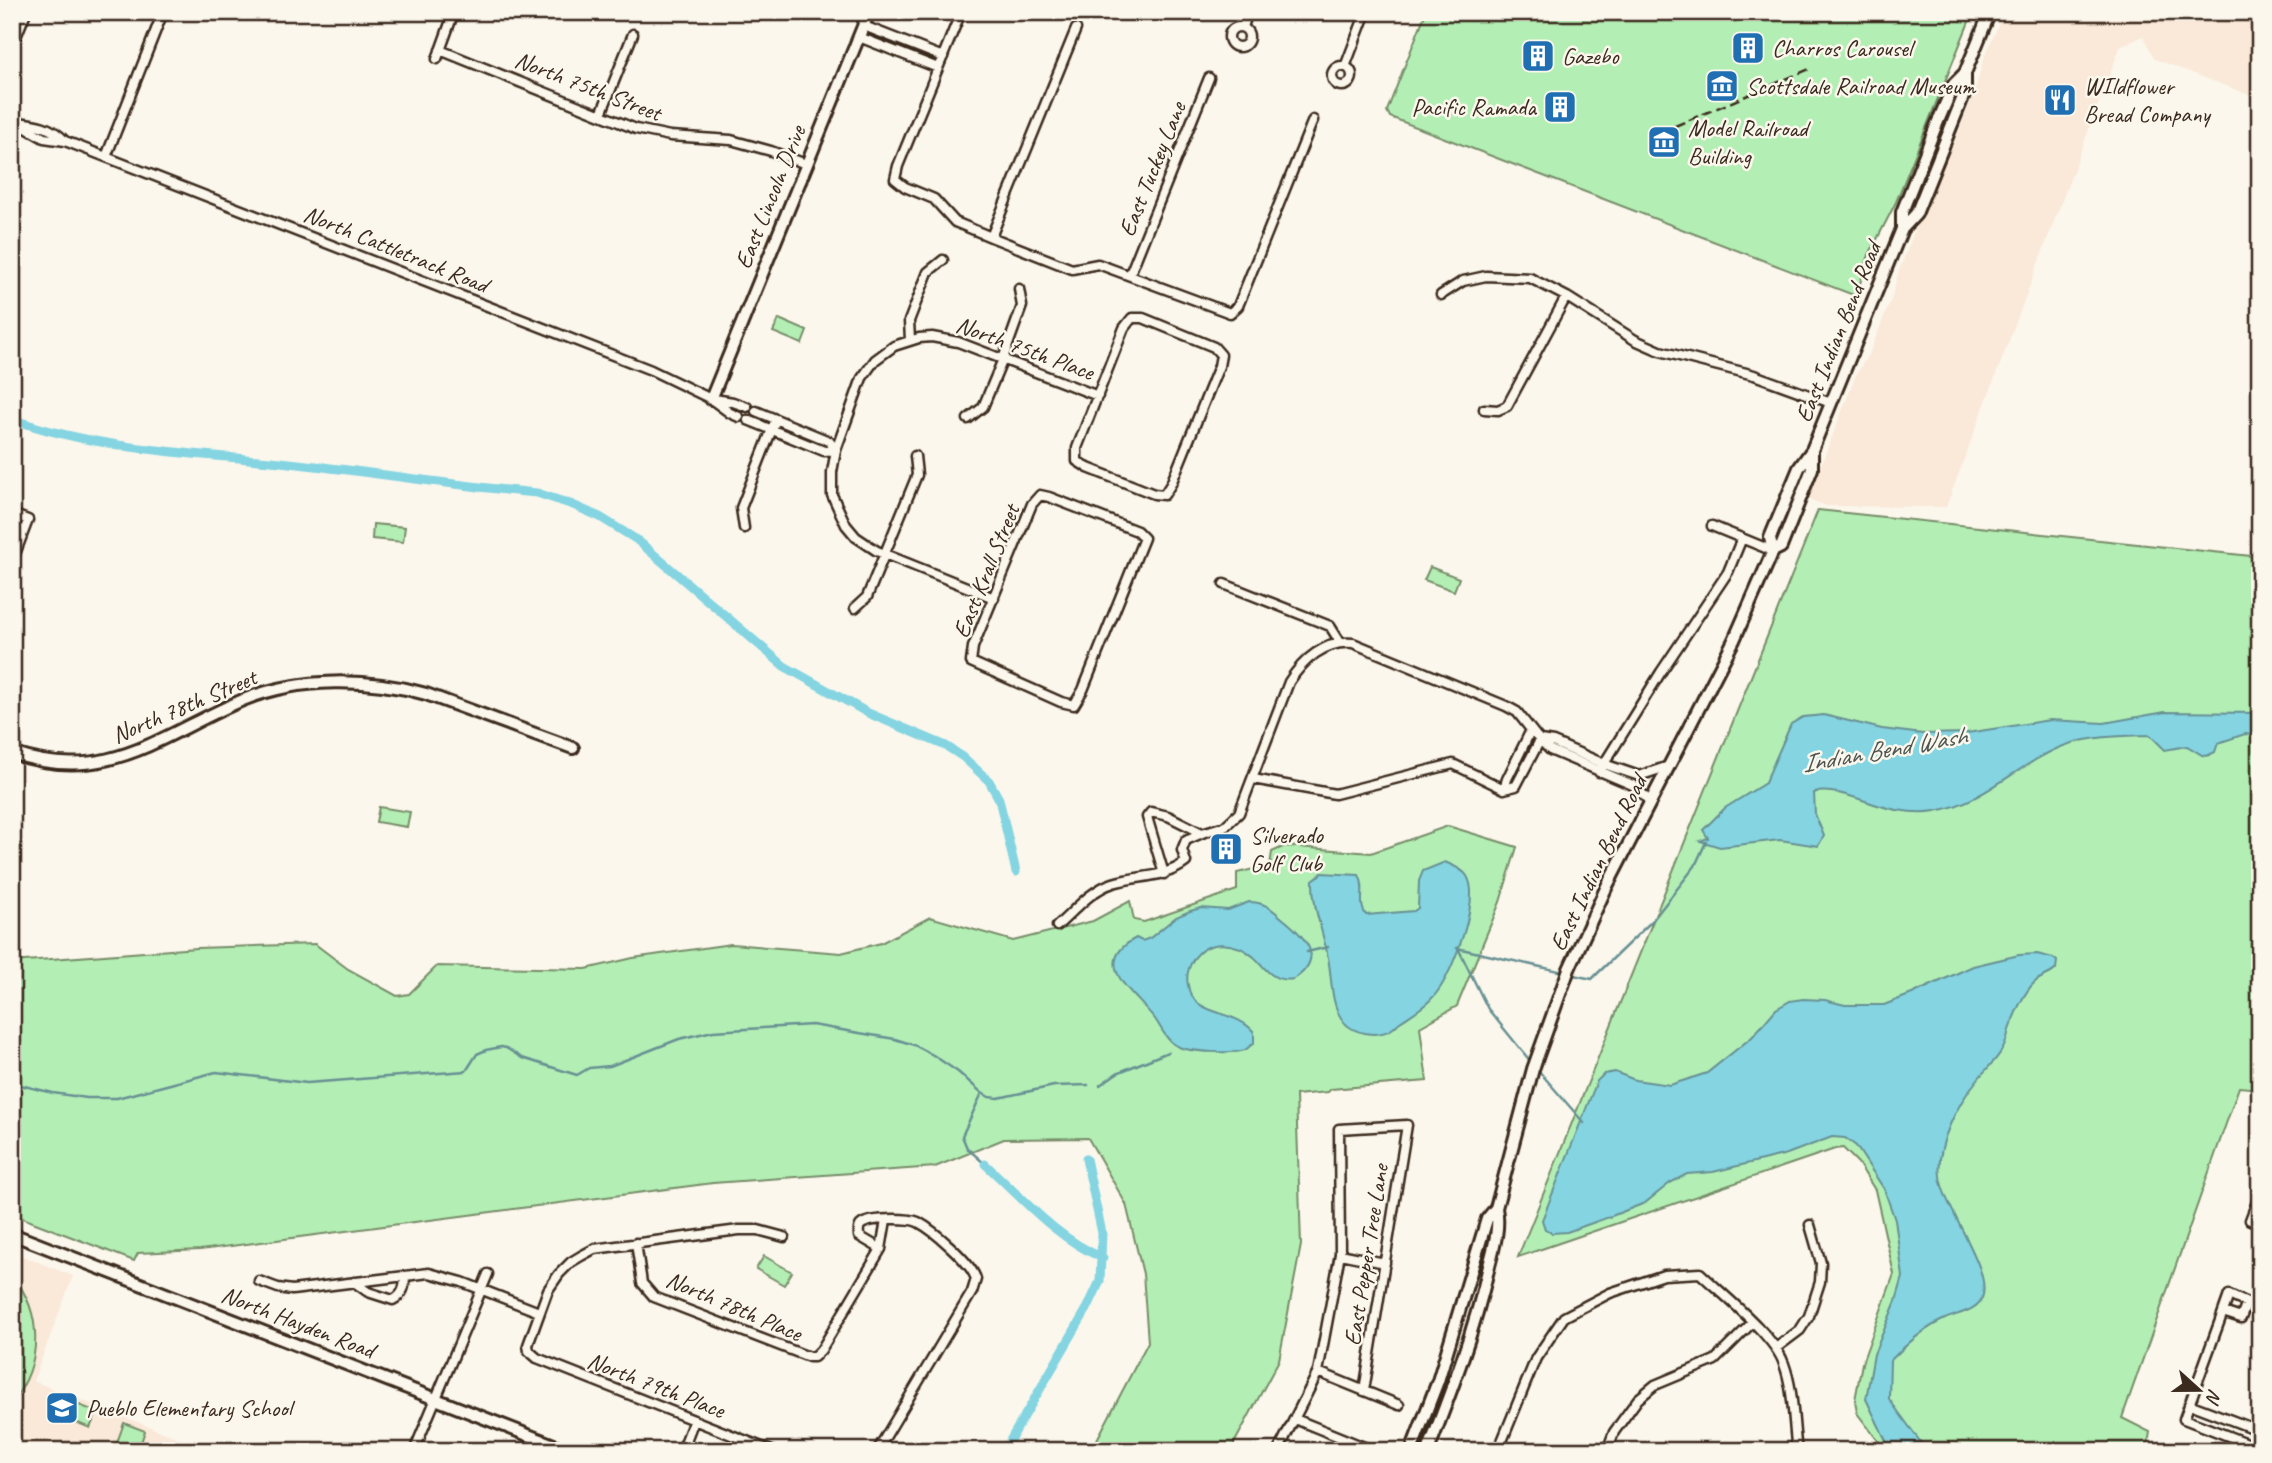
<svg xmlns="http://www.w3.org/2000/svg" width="2272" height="1463" font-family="Caveat,sans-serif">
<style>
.built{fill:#fae8d8}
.green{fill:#b3efb4;stroke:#778c69;stroke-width:2}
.water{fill:#84d4e1;stroke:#679093;stroke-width:2}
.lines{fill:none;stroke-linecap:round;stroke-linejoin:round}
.stream{stroke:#679093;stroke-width:2.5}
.canal{stroke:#84d4e1;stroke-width:9}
.street-casing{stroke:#3b2a1e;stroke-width:13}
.secondary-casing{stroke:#3b2a1e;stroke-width:16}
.street{stroke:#fbf7ec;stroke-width:8}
.secondary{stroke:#fbf7ec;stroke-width:10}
.rail{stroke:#3b2a1e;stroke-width:2.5;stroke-dasharray:10 5;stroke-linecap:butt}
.labels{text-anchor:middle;stroke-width:5;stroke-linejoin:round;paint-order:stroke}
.poi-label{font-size:24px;fill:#3b2a1e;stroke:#fbf7ec;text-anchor:start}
.street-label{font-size:24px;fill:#3b2a1e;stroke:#fbf7ec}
.water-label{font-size:26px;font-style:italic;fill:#4d544f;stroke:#fbf7ec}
</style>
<rect width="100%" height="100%" fill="#fbf7ec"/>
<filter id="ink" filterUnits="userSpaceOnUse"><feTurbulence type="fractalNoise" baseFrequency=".0143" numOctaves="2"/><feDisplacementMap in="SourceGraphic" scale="14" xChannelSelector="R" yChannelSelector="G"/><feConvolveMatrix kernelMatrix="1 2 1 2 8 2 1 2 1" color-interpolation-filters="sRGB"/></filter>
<g filter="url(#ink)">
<path class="built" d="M 2004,12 L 2260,12 L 2260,99 L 2155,59 L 2143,36 L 2120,47 L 1946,507 L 1827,506 L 1808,499 L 1856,375 L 1870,352 L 1891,300 L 1899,271 L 1941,164 L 1957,136 L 1975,91 L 1983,61 Z
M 12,1252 L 73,1276 L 33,1381 L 211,1451 L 12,1451 Z"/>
<path class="green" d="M 1426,12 L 1973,12 L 1896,202 L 1869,255 L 1856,296 L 1390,117 L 1387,111 Z
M 779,319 L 807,331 L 802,344 L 773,332 Z
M 1818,510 L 2260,557 L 2260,1089 L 2239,1087 L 2122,1418 L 2150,1432 L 2147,1451 L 1886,1451 L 1857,1413 L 1855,1400 L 1862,1363 L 1894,1274 L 1875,1190 L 1858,1163 L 1843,1148 L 1835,1149 L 1518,1257 Z
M 373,524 L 405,527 L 403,542 L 372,539 Z
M 1430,567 L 1459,578 L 1454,591 L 1424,580 Z
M 379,807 L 410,812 L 407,827 L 376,822 Z
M 1448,826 L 1517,847 L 1500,902 L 1457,1006 L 1420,1027 L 1427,1081 L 1331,1089 L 1328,1092 L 1296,1095 L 1301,1245 L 1279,1360 L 1230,1451 L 1091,1451 L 1148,1342 L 1143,1274 L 1126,1204 L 1088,1138 L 1004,1139 L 935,1167 L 713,1183 L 200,1250 L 138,1253 L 134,1261 L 12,1214 L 12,962 L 197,948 L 315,944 L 348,969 L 397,996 L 409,994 L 437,966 L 586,969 L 633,958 L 731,944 L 841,953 L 881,943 L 930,917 L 1013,941 L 1093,921 L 1130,901 L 1134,920 L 1144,922 L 1237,890 L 1237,873 L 1270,865 L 1272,852 L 1285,846 L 1371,853 Z
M 764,1256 L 792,1272 L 784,1285 L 756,1269 Z
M 12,1275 C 43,1313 43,1364 12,1402 Z
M 74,1403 L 97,1412 L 90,1428 L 68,1419 Z
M 124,1423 L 145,1431 L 140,1445 L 135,1444 L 133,1451 L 114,1451 Z"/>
<path class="water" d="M 2165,712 L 2260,713 L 2260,736 L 2245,734 L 2218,743 L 2215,752 L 2207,756 L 2202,755 L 2187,746 L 2165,750 L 2150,735 C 2124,736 2094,736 2069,744 C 2021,760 1986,803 1935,811 C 1924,813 1909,812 1897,810 C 1874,807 1836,786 1814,793 L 1815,814 L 1824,836 L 1818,846 L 1780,840 L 1720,847 L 1700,841 L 1708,838 L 1703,830 L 1725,808 L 1765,783 L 1791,724 L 1803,717 L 1824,715 L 1882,729 L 1923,734 L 1967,733 L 2050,720 L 2104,723 Z
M 1445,862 C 1452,865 1463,869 1467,876 C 1481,899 1454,967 1440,988 C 1430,1004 1415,1012 1400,1022 C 1397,1024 1395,1027 1392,1029 C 1378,1038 1353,1034 1343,1021 C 1331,1005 1332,982 1329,964 C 1325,935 1312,910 1313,880 L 1322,873 L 1359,875 C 1367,888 1357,904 1366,915 L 1414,911 L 1418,908 L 1419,881 L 1423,871 Z
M 1249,902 C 1268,902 1274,912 1287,922 C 1308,940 1324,959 1294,979 C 1288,980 1280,980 1274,976 C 1266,972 1261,963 1254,957 C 1237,942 1208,937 1193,960 C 1188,968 1186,976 1188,985 C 1192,1017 1234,1008 1254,1032 L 1254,1043 C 1252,1044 1247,1049 1245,1050 C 1233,1054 1191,1052 1179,1047 C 1167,1042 1162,1029 1155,1019 C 1136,994 1088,964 1136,938 L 1142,941 L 1150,938 L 1176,917 L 1190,911 L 1201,908 L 1228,910 Z
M 2037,954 L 2053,958 L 2057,961 L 2056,969 C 2050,976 2040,976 2034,983 C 2023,994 2014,1016 2009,1030 C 2007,1037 2006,1045 2002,1050 C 1996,1061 1986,1069 1978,1079 C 1958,1103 1936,1144 1940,1176 C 1943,1208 1996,1273 1981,1300 C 1975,1311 1956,1314 1945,1319 C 1923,1329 1907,1344 1890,1361 L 1889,1399 L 1927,1451 L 1893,1451 L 1887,1443 L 1866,1399 L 1874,1354 L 1896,1301 L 1903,1277 L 1895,1220 L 1884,1189 L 1856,1146 L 1845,1138 L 1832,1137 L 1787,1154 L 1713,1172 L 1687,1174 L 1670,1183 L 1645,1203 L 1609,1217 L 1567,1232 L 1552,1233 L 1545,1229 L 1542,1220 L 1597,1081 L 1604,1074 L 1615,1072 L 1635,1080 L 1670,1085 L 1707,1073 L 1752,1037 L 1776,1009 L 1790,1001 L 1803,999 L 1825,1000 L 1845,1005 L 1884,1005 L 1912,994 L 1973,966 L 2019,955 Z"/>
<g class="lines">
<path class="stream" d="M 1457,948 L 1563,972
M 1458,948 L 1488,1009 L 1531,1062
M 1307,952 L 1328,947
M 1569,974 L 1592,979 L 1599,972 L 1652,921 L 1695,866 L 1706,842
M 1538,1070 L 1584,1123
M 12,1083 L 53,1093 L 87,1098 L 117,1098 L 216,1072 L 307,1083 L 466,1071 L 477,1054 L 486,1050 L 501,1047 L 506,1048 L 522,1058 L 577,1075 L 589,1068 L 610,1066 L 679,1039 L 713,1031 L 812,1025 L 895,1039 L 914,1045 L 933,1055 L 958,1072 L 982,1093 L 989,1097 L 998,1098 L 1054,1086 L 1088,1085
M 1100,1085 L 1117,1073 L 1168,1052
M 982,1093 L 962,1136 L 967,1148 L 985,1164"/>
<path class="canal" d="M 12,419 C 101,451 196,453 289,463 C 372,472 454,486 537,493 L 573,505 L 600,517 L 637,540 L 784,666 L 868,713 L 946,746 L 963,757 L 989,781 L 999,799 L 1016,872
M 985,1164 C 1021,1197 1057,1239 1103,1258
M 1004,1451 L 1088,1307 L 1100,1281 L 1102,1233 L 1086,1159"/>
<defs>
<path id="street" d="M 961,12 L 898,166 L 895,179 L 905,187 L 934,199 L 955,222 L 991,237 L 1072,269 L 1098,264 L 1230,313 L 1238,306 L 1313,120
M 864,26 L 943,57
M 1243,27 L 1248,12
M1229 37a10 10 0 1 1 20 0a10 10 0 1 1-20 0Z
M 859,37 L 938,68
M 12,47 L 26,12
M 440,50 L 636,129 L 670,136 L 731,140 L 771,151 L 806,164
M 437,59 L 454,12
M1332 76a10 10 0 1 1 20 0a10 10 0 1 1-20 0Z
M 1345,67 L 1366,12
M 601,114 L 633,34
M 12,120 L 44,138 L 65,141 L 651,370 L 711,399 L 730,413 L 739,417
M 17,122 C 36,124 51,126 65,141
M 106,157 L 163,12
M 991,237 L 1076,29
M 1130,274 L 1209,78
M 1441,295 L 1463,281 L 1486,276 L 1530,278 L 1567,297 L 1635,340 L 1660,351 L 1754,375 L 1831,403
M 1132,318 L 1143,318 L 1214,347 L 1221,355 L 1219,366 L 1171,484 L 1164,495 L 1154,494 L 1088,468 L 1077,461 L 1077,448 L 1124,328 Z
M 910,340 L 909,321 L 928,272 L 943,260
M 714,399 L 733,402 L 747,407
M 1484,409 L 1498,410 L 1507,406 L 1566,297
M 756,411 L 829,441 L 836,450
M 968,419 L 983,407 L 1003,359 L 1022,306 L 1019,289
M 748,420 L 824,451 L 836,450
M 1040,495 L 1049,497 L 1137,531 L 1144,538 L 1083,690 L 1074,705 L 1061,702 L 971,662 L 973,647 L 1032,504 Z
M 12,514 L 28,520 L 12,562
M 1712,526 L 1773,551
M 744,528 L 741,508 L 776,419
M 1224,584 L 1330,626 L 1340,642
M 994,598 L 877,551 L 856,537 L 846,525 L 832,495 L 832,472 L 836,450 L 862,378 L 875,360 L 894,346 L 919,338 L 932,337 L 958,342 L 1098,396
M 855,608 L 867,597 L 917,475 L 915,456
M 1531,730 L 1507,779 L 1504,789 L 1516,786 L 1540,740
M 1540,740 L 1553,742 L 1604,764 L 1639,776 L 1669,766
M 1599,772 L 1661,672 L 1728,572 L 1742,538
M 1253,779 L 1335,794 L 1453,764 L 1504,789
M 1164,874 L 1147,817 L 1151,812 L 1168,816 L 1202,833
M 1057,926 C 1074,911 1091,890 1113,883 C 1138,875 1164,879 1186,862 L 1182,850 L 1186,840 L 1202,833 L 1225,826 L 1239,813 L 1289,682 C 1303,660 1325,640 1353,643 L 1506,706 L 1517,712 L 1536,736 L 1550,750 L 1635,786 L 1650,802
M 2260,1194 L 2250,1220 L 2260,1223
M 636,1243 L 642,1283 L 654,1297 L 809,1357 L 814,1357 L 821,1350 L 881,1249 L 886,1220
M 1340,1254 L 1385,1263
M 259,1281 L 278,1288 L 292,1290 L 429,1273 L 462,1282 L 539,1312
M 354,1282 L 368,1292 L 393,1300 C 403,1295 405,1287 405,1276
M 2223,1312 L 2241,1318 L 2247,1303 L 2229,1295 L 2223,1312 L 2184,1419 L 2249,1444 L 2260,1441
M 1776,1348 L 1800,1330 L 1809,1316 L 1820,1282 L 1821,1263 L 1810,1225
M 1318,1372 L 1399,1405
M 2189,1404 L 2260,1431
M 1295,1419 L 1374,1451
M 414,1451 L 488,1274
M 682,1451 L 694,1420
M 772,1451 L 537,1358 L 529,1351 L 528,1345 L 548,1290 L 559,1274 L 571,1262 L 581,1256 L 594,1249 L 739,1230 L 758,1230 L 784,1237
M 877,1451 L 972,1292 L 976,1279 C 971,1262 933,1230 918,1222 C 909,1218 865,1217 860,1226 C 858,1229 859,1233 859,1236 L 881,1249
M 1278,1451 L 1318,1372 L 1340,1254 L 1339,1129 L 1407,1125 L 1364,1391
M 1498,1451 L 1536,1358 L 1564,1317 L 1610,1293 L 1664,1275 L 1700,1273 C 1723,1295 1775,1336 1784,1364 C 1794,1391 1793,1423 1797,1451
M 1607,1451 L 1614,1432 L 1638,1399 L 1655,1385 L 1715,1360 L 1752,1323"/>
<path id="secondary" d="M 1902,229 L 1902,212 L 1936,126 L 1954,84 L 1965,73
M 711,399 L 869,12
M 1773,551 L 1770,538 L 1799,468 L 1812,450 L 1902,229 L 1916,214 L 1965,92 L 1965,73 L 1990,12
M 12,753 C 107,786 160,735 243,700 C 299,677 369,678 426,694 L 573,748
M 12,1234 L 569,1451
M 1411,1451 L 1438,1381 L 1487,1219 L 1496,1208 L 1533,1069 L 1569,969 L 1607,886 L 1734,640 L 1773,551 L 1781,547 L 1812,469 L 1812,450
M 1428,1451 C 1452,1389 1474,1332 1489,1266 C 1494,1246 1500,1228 1496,1208"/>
</defs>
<use href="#street" class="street-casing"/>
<use href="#secondary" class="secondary-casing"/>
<use href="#street" class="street"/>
<use href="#secondary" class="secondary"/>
<path class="rail" d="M 1675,126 L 1812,68"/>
</g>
</g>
<defs>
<symbol id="building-square" viewBox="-11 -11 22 22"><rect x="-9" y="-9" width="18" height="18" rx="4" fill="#1f6fb2" stroke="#fbf7ec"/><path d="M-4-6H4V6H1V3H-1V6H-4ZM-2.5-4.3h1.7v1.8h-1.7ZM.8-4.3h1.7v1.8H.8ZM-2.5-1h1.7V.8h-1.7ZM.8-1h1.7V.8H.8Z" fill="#fff"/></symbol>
<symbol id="museum-square" viewBox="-11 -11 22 22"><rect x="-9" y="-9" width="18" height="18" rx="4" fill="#1f6fb2" stroke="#fbf7ec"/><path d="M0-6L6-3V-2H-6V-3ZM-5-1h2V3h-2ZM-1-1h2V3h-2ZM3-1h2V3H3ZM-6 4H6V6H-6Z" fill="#fff"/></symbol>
<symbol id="restaurant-square" viewBox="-11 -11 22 22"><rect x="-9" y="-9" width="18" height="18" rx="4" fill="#1f6fb2" stroke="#fbf7ec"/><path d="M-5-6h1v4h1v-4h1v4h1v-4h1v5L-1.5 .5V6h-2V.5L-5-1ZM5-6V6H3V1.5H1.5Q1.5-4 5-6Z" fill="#fff"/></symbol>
<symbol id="school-square" viewBox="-11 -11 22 22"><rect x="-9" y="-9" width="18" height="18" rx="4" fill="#1f6fb2" stroke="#fbf7ec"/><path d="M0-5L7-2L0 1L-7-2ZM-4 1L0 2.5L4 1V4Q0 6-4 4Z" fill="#fff"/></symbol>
</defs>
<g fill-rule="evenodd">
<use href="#building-square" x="1729" y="29" width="38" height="38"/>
<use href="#building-square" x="1519" y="37" width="38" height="38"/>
<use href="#museum-square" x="1703" y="67" width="38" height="38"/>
<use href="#restaurant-square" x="2041" y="81" width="38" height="38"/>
<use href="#building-square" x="1541" y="88" width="38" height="38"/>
<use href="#museum-square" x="1645" y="123" width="38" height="38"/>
<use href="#building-square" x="1207" y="830" width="38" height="38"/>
<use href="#school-square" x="43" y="1389" width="38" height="38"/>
</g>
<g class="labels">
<g class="poi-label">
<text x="1772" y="56">Charros Carousel</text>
<text x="1562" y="64">Gazebo</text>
<text x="1746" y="94">Scottsdale Railroad Museum</text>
<text x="2084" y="94">WIldflower<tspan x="2084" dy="28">Bread Company</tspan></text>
<text x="1536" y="115" text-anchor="end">Pacific Ramada</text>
<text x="1688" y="136">Model Railroad<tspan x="1688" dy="28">Building</tspan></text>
<text x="1250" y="843">Silverado<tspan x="1250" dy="28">Golf Club</tspan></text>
<text x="86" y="1416">Pueblo Elementary School</text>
</g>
<g class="street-label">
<text transform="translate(588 86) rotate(21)" y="8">North 75th Street</text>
<text transform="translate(1152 169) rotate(-68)" y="8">East Tuckey Lane</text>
<text transform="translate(770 197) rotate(-68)" y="8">East Lincoln Drive</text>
<text transform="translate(396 249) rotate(22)" y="8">North Cattletrack Road</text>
<text transform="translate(1838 332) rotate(-68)" y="8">East Indian Bend Road</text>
<text transform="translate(1025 348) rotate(20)" y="8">North 75th Place</text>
<text transform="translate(986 571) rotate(-68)" y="8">East Krall Street</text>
<text transform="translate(184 706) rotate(-23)" y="8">North 78th Street</text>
<text transform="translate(1598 863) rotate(-64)" y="8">East Indian Bend Road</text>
<text transform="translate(1366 1255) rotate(-81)" y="8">East Pepper Tree Lane</text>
<text transform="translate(734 1306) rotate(23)" y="8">North 78th Place</text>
<text transform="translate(298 1322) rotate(21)" y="8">North Hayden Road</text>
<text transform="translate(656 1385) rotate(21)" y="8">North 79th Place</text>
</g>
<g class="water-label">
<text transform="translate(1884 749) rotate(-10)" y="9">Indian Bend Wash</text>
</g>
</g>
<rect width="2272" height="1463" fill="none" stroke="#fbf7ec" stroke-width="42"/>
<rect x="21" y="21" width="2230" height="1421" fill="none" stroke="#3b2a1e" stroke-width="2.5" filter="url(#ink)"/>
<g transform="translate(2199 1390) rotate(111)" stroke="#fbf7ec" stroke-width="5" paint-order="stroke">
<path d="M0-5L12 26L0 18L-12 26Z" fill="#3b2a1e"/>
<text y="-10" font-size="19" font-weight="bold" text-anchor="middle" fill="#3b2a1e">N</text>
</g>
</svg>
